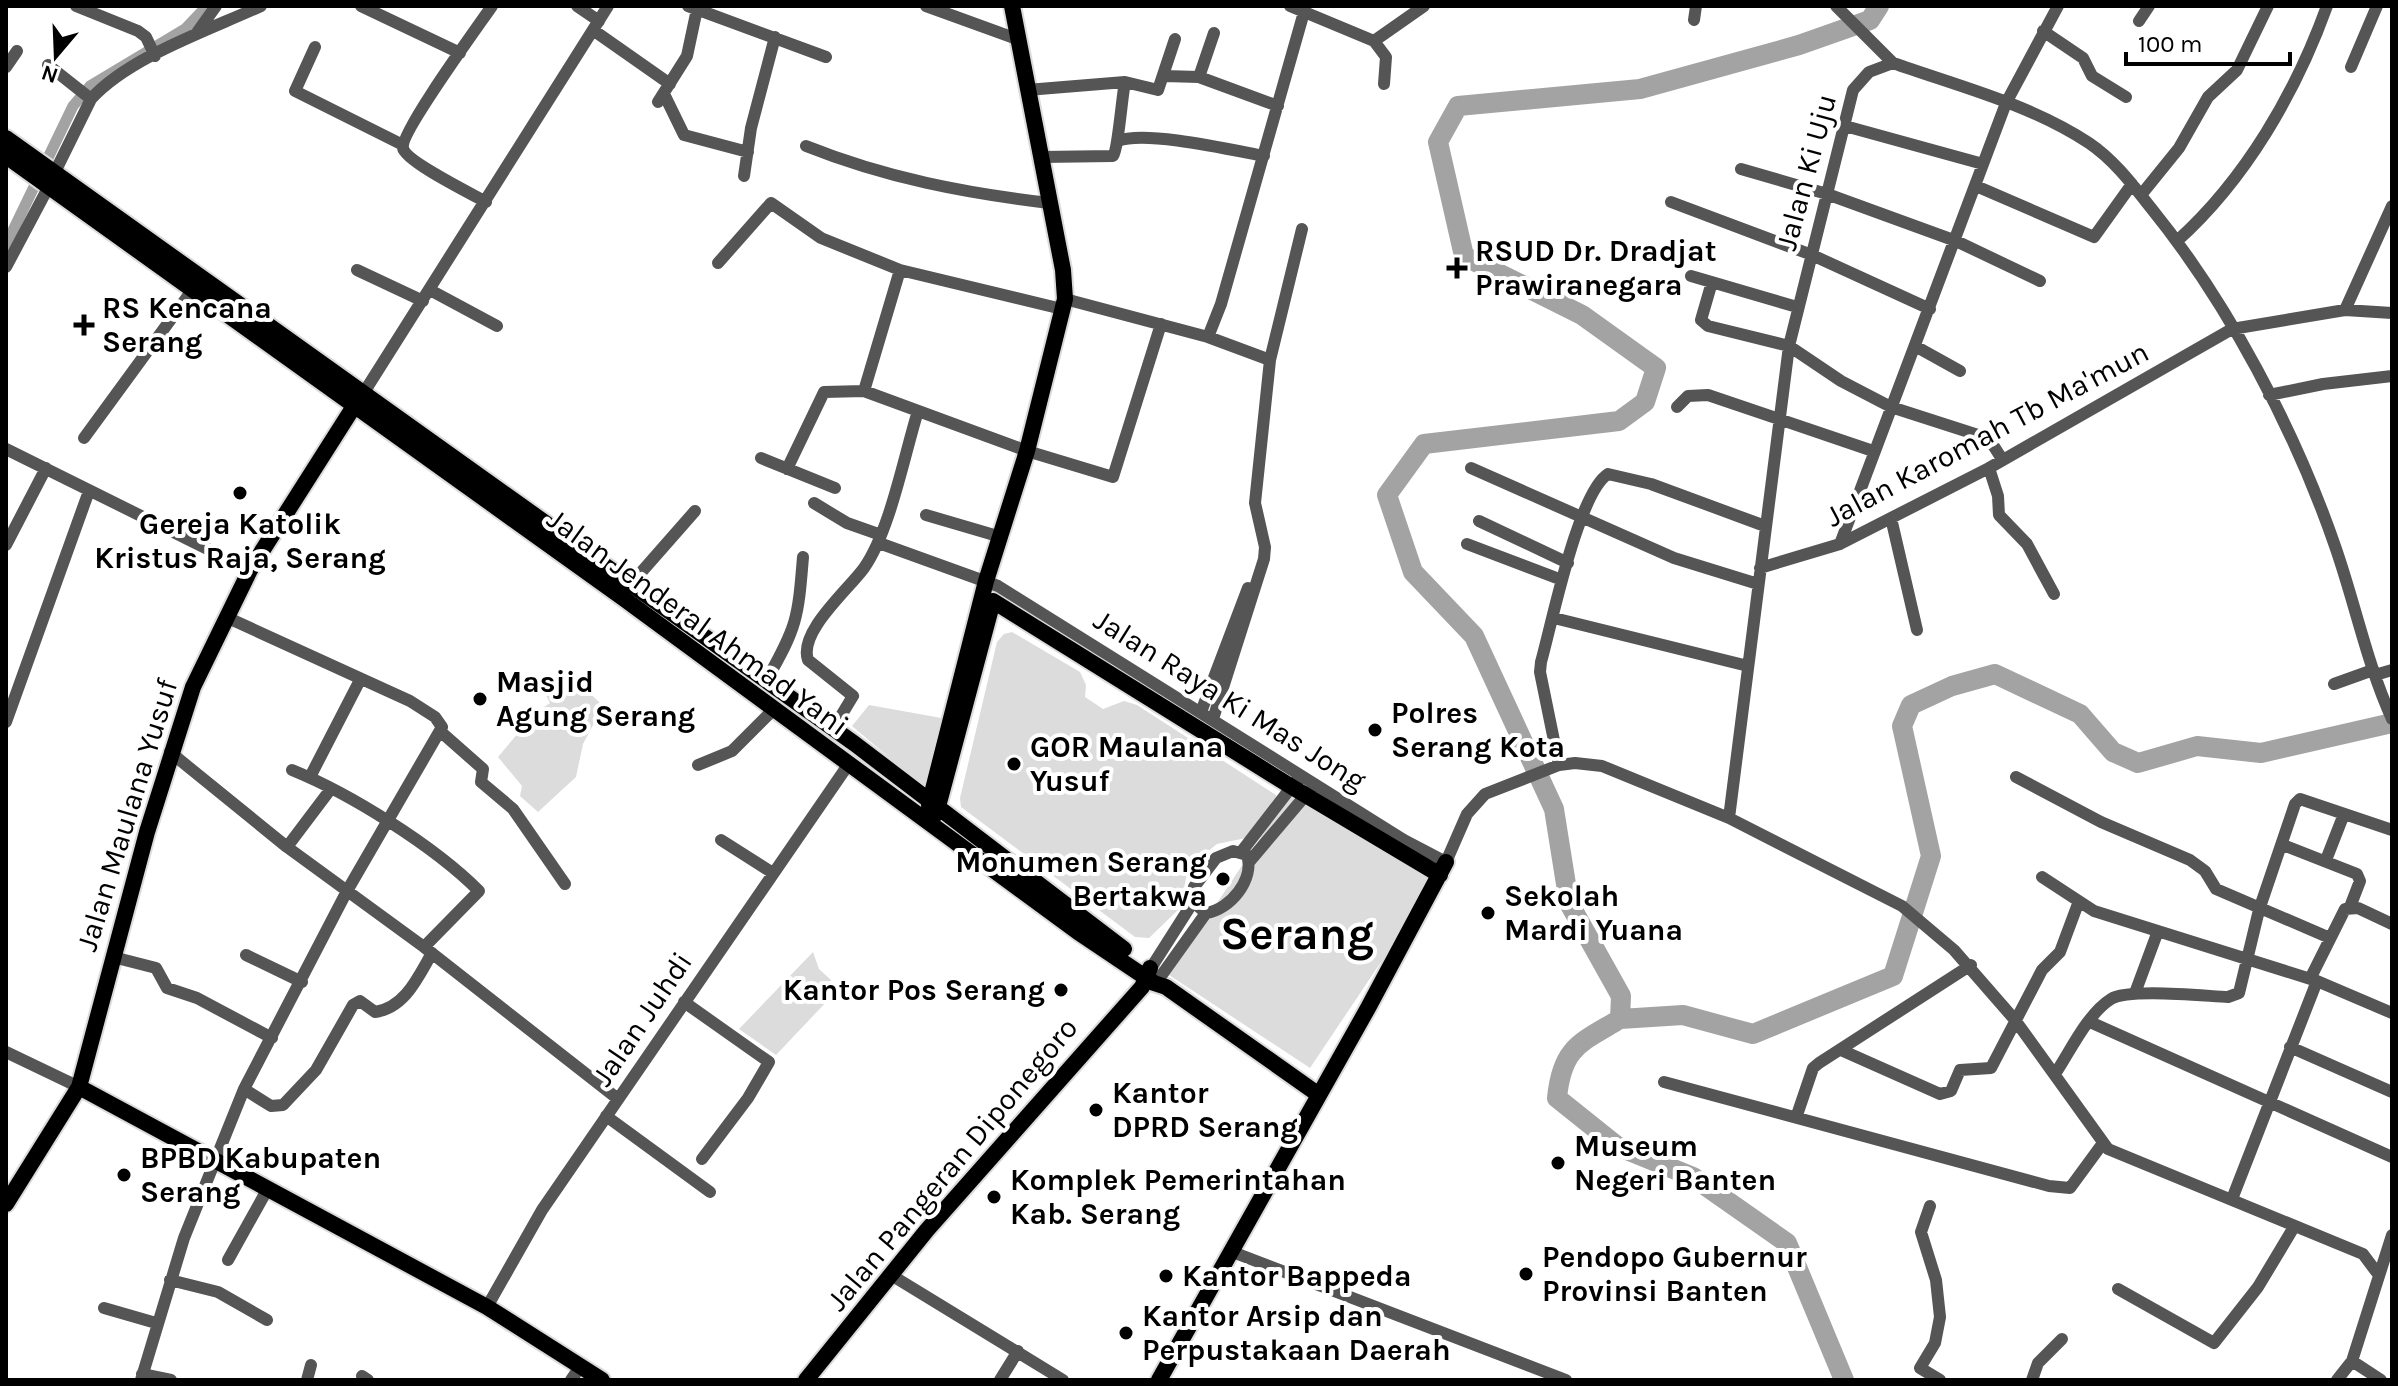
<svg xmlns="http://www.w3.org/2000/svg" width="2398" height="1386" font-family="Karla,sans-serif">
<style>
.green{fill:#dcdcdc}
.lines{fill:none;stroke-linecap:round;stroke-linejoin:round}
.canal{stroke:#a3a3a3;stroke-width:11}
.river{stroke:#a3a3a3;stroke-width:20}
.major-casing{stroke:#dbdbdb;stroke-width:20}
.minor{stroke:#555;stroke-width:12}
.major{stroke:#000;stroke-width:16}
.poi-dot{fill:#000;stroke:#fff;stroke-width:3}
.labels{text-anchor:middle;stroke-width:8;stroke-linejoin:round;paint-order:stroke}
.street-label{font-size:30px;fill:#000;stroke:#fff}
.poi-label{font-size:30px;font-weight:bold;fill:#000;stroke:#fff;text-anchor:start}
.town-label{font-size:46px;font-weight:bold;fill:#000;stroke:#fff}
</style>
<rect width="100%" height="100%" fill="#fff"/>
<path class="green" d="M 1012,632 L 1080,672 L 1086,685 L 1085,697 L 1103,709 L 1124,701 L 1137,705 L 1276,795 L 1277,801 L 1246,838 L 1217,844 L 1196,861 L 1187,873 L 1180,908 L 1149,938 L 1135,937 L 961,807 L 960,798 L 997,642 L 1004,634 Z
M 564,668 L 603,706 L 583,744 L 576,777 L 538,812 L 520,796 L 522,786 L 498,757 L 535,713 L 550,703 L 546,695 Z
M 869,705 L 947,719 L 924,787 L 852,726 Z
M 1303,774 L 1444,868 L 1310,1068 L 1169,975 Z
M 813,952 L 819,969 L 831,980 L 831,997 L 776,1055 L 739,1029 Z"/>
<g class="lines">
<path class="canal" d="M 6,245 L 73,106 L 90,86 L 185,29 L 207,6"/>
<path class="river" d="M 1620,1019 L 1683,1015 L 1753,1034 L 1893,976 L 1931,856 L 1902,726 L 1911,705 L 1952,686 L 1995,674 L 2080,714 L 2113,752 L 2138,763 L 2197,746 L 2261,753 L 2392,723
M 1844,1380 L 1787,1243 L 1693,1177 L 1617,1146 L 1557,1098 C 1562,1047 1580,1043 1620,1019 L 1621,996 L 1569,903 L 1554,809 L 1474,636 L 1413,572 L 1387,495 L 1424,444 L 1619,421 L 1645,402 L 1656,368 L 1582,315 L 1464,256 L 1438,142 L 1458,106 L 1640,89 L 1799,45 L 1870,20 L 1879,6"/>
<defs>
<path id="major" d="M 6,138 L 855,744 L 1124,949
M 6,156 L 623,598 L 1078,932 L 1154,983 L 1166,987 L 1319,1095
M 929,805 L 986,581 L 1027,451 L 1065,299 L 1063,270 L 1012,6
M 936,814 L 993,601 L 1292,787 L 1440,875
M 79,1087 L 487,1307 L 602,1380
M 6,1204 L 79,1087 L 147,832 L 193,687 L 250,570 L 358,400
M 806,1380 L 927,1230 L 1142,987 L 1150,968
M 1159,1380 L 1368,1008 L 1446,862"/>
</defs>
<use href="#major" class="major-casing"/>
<path class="minor" d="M 76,6 L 138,31 L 146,37 L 155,56
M 361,6 L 460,53
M 577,6 L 599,21
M 688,6 L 826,57
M 926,6 L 1020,40
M 1290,6 L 1374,41 L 1386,57 L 1384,84
M 1836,6 L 1893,63
M 1694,20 L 1696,6
M 2139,21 L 2149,6
M 593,30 L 670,84
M 2043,31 L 2083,58 L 2092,76 L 2126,97
M 196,34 L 216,6
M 1374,41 L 1424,6
M 315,47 L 295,91 L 403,145
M 48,65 L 91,99
M 6,67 L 17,51
M 2351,67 L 2377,6
M 1164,76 L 1199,77 L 1278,106
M 1199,77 L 1214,33
M 1027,90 L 1125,82 L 1158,90 L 1175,39
M 664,94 L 684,135 L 748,152
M 658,102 L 687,56 L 697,9
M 1845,126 L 1983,164
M 1118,141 C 1145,130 1232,150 1264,156
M 806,146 C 886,178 965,193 1049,203
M 1041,157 L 1113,156 C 1118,150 1122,96 1125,82
M 1741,169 L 1827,194 L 1956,241 L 2040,281
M 55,172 L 91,99 C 129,57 209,30 261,6
M 744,176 L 751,128 L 775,37
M 1976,186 L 2094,237 L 2132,184
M 2141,195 L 2179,148 L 2208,97 L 2237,70 L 2268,6
M 486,202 C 472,194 405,161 403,148 C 400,133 479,25 492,6
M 1671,202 L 1812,255 L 1930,309
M 2177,241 C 2246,179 2296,92 2327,6
M 718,263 L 771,203 L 821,238 L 900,270
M 6,267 L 49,186
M 357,270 L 423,301
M 1691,276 L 1797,307
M 1712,282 L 1701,320 L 1708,326 L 1789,346 L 1841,381 L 1891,407 L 1978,435 L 1993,445 L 2002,459
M 430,290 L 497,326
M 1065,299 L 1208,337 L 1270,360 L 1255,503 L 1265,547 L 1264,559 L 1213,719
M 1062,309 L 900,270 L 864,391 L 1027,451 L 1113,477 L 1161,324
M 2345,310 L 2392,206
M 1208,337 L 1221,304 L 1304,12
M 1915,346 L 1960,371
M 1270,360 L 1302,229
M 363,394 L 608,6
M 2269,395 L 2323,384 L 2392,376
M 1677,407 L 1688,396 L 1708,395 L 1873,451
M 84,438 L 193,289
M 6,449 L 250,570
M 761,458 L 835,488
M 1471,468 L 1674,558 L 1758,584
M 1989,468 L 1998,496 L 1999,515 L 2027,544 L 2054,594
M 787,469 L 824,392 L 864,391
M 814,503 L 847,523 L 881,535
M 926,515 L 1001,537
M 1891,518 L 1917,630
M 1479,521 L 1568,563
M 879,543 L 998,586 L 1404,840 L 1446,862 L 1467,814 L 1485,794 L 1559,765 L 1575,763 L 1602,766 L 1729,818 L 1902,906 L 1954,950 L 2015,1020 L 2108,1149 L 2363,1254 L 2378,1274
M 1467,544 L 1562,580
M 1840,544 L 2006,103 L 2058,6
M 6,545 L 46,468
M 1760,568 L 1840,544 L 1989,468 L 2232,329 L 2345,310 L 2392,313
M 630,585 L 695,511
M 1554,618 L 1748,666
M 2375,675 L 2392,670
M 766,681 C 797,627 798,619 803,557
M 2334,684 L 2373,670
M 1201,712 L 1248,588
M 6,722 L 89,491
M 833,729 L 853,696 L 808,660 C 798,632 849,589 864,568 C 890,531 904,456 918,411
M 441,732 L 483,769 L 481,782 L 513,809 L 565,884
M 170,752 L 287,847 L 424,947 L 618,1099
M 698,765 L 732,751 L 774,709
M 1559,765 L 1540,672 L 1541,662 C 1552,623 1578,493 1608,474 L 1651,484 L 1765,526
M 292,770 C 351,794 434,846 479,891 L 424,947
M 310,777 L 360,680
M 2016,777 L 2101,822 L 2190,860 L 2205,871 L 2216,889 L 2330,938
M 1729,818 L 1789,346 L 1853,90 L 1869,72 L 1893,63 C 1958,86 2030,104 2089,143 C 2114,160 2132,184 2151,208 C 2228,303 2295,430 2335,546 C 2355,603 2367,664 2392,719
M 721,840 L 773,873
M 2283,845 L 2357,874 L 2360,881 L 2350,907
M 287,847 L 330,790
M 1242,851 L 1296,781
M 2326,860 L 2344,814
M 1249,862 L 1310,790
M 2042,877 L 2094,911 L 2317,981 L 2392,1013
M 246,955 L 302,982
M 113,957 L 156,968 L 167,988 L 197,998 L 272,1038
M 1151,968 L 1193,902 L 1194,887 L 1216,858 L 1233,851 L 1247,855 C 1255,879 1230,910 1206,913 L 1193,902
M 1161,976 L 1206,913
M 2310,979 L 2345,909 L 2358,908 L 2392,924
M 2135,993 L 2158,931
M 684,1002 L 769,1062 L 748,1098 L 702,1159
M 2090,1022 L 2392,1157
M 2290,1047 L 2392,1092
M 1841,1050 L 1940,1094 L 1951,1091 L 1960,1070 L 1991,1068 L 2042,970 L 2060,952 L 2079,901
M 6,1052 L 79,1087
M 2055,1074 C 2070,1052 2087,1014 2111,999 C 2128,988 2204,996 2228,997 L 2239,993 L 2259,910 L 2295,804 L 2300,799 L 2392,830
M 1664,1082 L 2049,1186 L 2070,1188 L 2103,1143
M 244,1089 L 271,1106 L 283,1105 L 316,1070 L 353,1005 L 360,1001 L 375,1012 C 405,1008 418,977 432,953
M 1797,1115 L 1813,1068 L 1819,1063 L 1971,965
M 606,1116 L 710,1192
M 2232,1199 L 2317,981
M 1930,1206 L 1921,1232 L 1936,1280 L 1940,1317 L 1935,1343 L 1920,1368 L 1940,1380
M 1230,1251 L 1566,1380
M 228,1260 L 267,1190
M 891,1275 L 1063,1380
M 170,1280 L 218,1292 L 267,1320
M 2118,1289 L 2214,1343 L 2258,1287 L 2294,1227
M 487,1307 L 542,1210 L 848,765
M 104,1308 L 156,1323
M 2352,1361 L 2381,1380
M 142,1374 L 171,1380
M 362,1376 L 368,1380
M 141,1380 L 184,1238 L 244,1089 L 347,891 L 442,727 L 435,717 L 410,701 L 226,617
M 307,1380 L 311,1365
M 571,1380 L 580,1367
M 1000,1380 L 1018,1351
M 2032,1380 L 2038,1363 L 2062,1339
M 2337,1380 L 2352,1361 L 2392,1235"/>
<use href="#major" class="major"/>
</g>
<g class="poi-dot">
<path d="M1453 256h8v8h8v8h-8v8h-8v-8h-8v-8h8z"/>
<path d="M80 313h8v8h8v8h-8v8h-8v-8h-8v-8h8z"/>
<circle cx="240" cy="493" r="8"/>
<circle cx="480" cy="699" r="8"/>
<circle cx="1375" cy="730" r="8"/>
<circle cx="1014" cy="764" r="8"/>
<circle cx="1223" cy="879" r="8"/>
<circle cx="1488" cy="913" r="8"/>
<circle cx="1061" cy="990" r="8"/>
<circle cx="1096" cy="1110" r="8"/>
<circle cx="1558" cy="1163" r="8"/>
<circle cx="124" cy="1175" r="8"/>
<circle cx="994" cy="1197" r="8"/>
<circle cx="1526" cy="1274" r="8"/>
<circle cx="1166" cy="1276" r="8"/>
<circle cx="1126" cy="1333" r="8"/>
</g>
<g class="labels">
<g class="street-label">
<text transform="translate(1806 172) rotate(-75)" y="10">Jalan Ki Uju</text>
<text transform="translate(1987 434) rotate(-28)" y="10">Jalan Karomah Tb Ma'mun</text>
<text transform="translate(698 622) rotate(36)" y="10">Jalan Jenderal Ahmad Yani</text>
<text transform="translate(1230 700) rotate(32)" y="10">Jalan Raya Ki Mas Jong</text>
<text transform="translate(127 815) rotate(-73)" y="10">Jalan Maulana Yusuf</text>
<text transform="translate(642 1019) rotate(-56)" y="10">Jalan Juhdi</text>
<text transform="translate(952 1164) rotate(-50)" y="10">Jalan Pangeran Diponegoro</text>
</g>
<g class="poi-label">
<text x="1475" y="261">RSUD Dr. Dradjat<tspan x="1475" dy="34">Prawiranegara</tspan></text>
<text x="102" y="318">RS Kencana<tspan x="102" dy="34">Serang</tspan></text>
<text x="240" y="534" text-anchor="middle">Gereja Katolik<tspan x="240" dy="34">Kristus Raja, Serang</tspan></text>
<text x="496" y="692">Masjid<tspan x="496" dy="34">Agung Serang</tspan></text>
<text x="1391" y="723">Polres<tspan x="1391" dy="34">Serang Kota</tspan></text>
<text x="1030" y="757">GOR Maulana<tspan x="1030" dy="34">Yusuf</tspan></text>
<text x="1207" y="872" text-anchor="end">Monumen Serang<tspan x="1207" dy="34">Bertakwa</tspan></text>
<text x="1504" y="906">Sekolah<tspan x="1504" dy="34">Mardi Yuana</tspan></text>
<text x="1045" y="1000" text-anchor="end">Kantor Pos Serang</text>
<text x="1112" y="1103">Kantor<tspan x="1112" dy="34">DPRD Serang</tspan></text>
<text x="1574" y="1156">Museum<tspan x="1574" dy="34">Negeri Banten</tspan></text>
<text x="140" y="1168">BPBD Kabupaten<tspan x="140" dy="34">Serang</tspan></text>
<text x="1010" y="1190">Komplek Pemerintahan<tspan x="1010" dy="34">Kab. Serang</tspan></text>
<text x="1542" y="1267">Pendopo Gubernur<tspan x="1542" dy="34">Provinsi Banten</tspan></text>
<text x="1182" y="1286">Kantor Bappeda</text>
<text x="1142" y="1326">Kantor Arsip dan<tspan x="1142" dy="34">Perpustakaan Daerah</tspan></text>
</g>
<g class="town-label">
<text x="1297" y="949">Serang</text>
</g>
</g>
<rect width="2398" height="1386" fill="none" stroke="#000000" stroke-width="16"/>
<g transform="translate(56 56) rotate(199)" stroke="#ffffff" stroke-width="6" paint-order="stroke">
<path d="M0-6L14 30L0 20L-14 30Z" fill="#000000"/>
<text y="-12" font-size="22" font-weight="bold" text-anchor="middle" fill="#000000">N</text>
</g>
<path d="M2126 52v12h164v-12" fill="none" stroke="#000000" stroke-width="4"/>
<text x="2138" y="52" font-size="24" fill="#000000" stroke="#ffffff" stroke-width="6" paint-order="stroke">100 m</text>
</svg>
